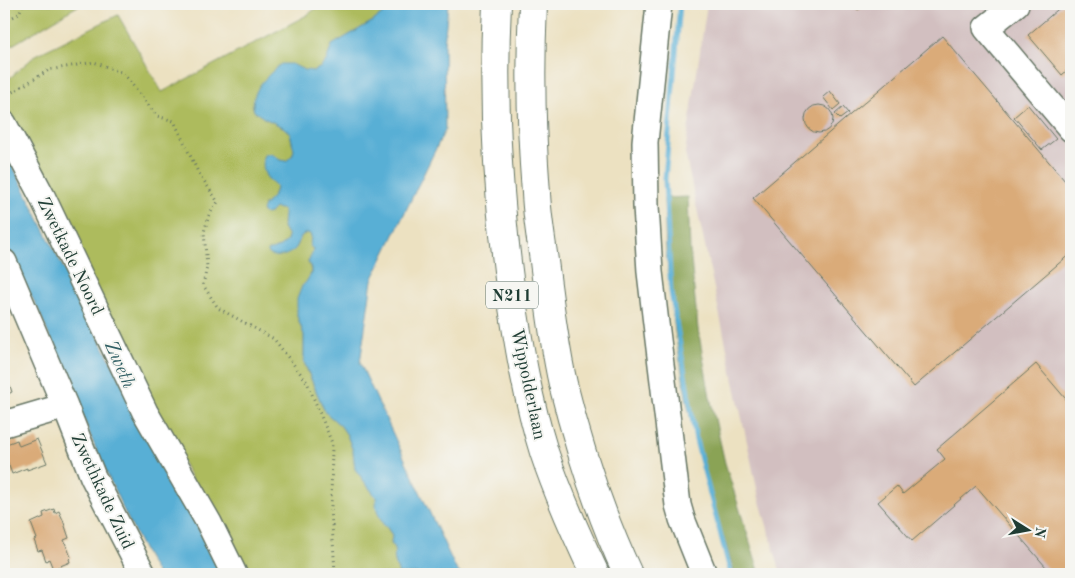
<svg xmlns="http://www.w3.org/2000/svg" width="1075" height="578" font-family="'Old Standard TT',serif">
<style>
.industrial{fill:#d2bfc0}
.green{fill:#adbb5d;stroke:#667c48}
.forest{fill:#8aa354;stroke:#547044}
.water{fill:#58afd5;stroke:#3c7684}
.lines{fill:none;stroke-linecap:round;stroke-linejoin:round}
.stream{stroke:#58afd5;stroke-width:5}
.building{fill:#daab79}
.minor-casing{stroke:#677665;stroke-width:28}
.major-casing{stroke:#677665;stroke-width:30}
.path{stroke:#677665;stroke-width:3;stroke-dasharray:1 4;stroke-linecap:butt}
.minor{stroke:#fff;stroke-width:25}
.major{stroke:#fff;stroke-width:28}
.labels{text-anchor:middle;stroke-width:4;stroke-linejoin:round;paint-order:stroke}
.shield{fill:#f6f6f2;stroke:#60746d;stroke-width:1}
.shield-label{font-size:16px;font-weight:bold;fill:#1f3d34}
.street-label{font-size:18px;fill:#1f3d34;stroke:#f6f6f2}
.water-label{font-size:19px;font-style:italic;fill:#305f64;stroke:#f6f6f2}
</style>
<rect width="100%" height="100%" fill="#f6f6f2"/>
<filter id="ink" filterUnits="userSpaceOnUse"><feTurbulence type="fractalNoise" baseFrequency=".02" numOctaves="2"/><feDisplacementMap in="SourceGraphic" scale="10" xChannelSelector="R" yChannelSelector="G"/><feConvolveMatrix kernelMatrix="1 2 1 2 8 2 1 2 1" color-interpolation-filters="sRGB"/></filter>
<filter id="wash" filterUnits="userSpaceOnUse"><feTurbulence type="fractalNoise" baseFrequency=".0096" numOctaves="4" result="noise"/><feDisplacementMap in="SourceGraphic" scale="20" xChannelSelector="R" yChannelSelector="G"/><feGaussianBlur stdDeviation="1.12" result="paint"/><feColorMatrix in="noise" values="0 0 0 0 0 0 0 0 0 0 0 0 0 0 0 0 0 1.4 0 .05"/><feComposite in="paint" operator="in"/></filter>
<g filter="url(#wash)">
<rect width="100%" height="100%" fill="#ece1c1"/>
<path class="industrial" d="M 707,4 L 1071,4 L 1071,574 L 781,574 L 759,498 L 685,153 Z"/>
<path class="green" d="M 4,4 L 81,4 L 4,50 Z
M 322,4 L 396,4 L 373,21 L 332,45 C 330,50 329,56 326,61 C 321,71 308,74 300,68 L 252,105 L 254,111 L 264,118 L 283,127 L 290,133 L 294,150 L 292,156 L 286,161 L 280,160 L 266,176 L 272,180 L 276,186 C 275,196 272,199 263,205 L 270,213 L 275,208 L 281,209 L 284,212 L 283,227 L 288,236 L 287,241 L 280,247 L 275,248 L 280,256 C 285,254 292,252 296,248 C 301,241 298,234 309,233 L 311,236 L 310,246 L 313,249 L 313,254 L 308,262 C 313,273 311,278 302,286 L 297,316 L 304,335 L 304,362 L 307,370 L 325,412 L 341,426 L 347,435 L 353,451 L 355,469 L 376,497 L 386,526 L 392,535 L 391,544 L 395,549 C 393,558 396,566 399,574 L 242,574 L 119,342 L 71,237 L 4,107 L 4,83 L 36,55 L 118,15 L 162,92 L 307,15 Z"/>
<path class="forest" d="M 688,197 L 690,250 L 698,329 L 710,397 L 725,463 L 760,574 L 735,574 L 702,469 L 687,402 L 675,332 L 666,252 L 664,198 Z"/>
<path class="water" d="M 396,4 L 448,4 L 444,45 L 445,130 L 372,280 L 360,363 L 456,569 L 461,574 L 399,574 C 396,566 393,558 395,549 L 391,543 L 392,535 L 386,526 L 384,526 C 381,520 377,512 376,506 C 376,503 377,500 376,497 L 355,469 L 353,451 L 347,435 L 341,426 L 325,412 L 304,362 L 304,335 L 297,316 L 297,299 L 302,286 L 306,282 L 311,274 L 311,268 L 308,262 L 312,254 L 313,249 L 310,246 L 311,236 L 309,233 C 297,233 301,244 294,250 C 288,255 276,260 268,253 L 268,251 L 280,247 L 287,241 L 288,236 L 283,227 L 284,212 L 281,209 L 275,208 L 270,213 L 265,214 L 262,211 C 265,199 275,201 276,186 C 273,182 268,180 266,176 C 263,171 263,163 263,157 L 265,154 L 272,154 L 280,160 L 286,161 L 292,156 L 294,150 L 290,133 L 283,127 L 264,118 L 254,111 C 249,91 268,75 281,64 L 292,64 L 304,70 L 314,71 L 321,67 L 326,61 L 332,45 L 373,21 Z
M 4,148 C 74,291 147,434 223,574 L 157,574 L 147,557 L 124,511 L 98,454 L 38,309 L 4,244 Z"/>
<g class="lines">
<path class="stream" d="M 680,4 L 665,179 L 671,291 L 696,440 L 731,574"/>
</g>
<g id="blocks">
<path class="building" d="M 852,4 L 865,4 L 858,10 Z
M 1064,4 L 1071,4 L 1071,67 L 1062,75 L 1028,35 Z
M 942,36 L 1071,188 L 1071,253 L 914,387 L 753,198 Z
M 830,91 L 840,104 L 833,110 L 823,97 Z
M 1028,105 L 1056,139 L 1042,150 L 1014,117 Z
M805 119a14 14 0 1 1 28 0a14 14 0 1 1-28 0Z
M 843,107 L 848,113 L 840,119 L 835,114 Z
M 1036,364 L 1071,405 L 1071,574 L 1052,574 L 976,486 L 912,541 L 878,502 L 897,486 L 903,494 L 945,459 L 937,449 Z
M 4,368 L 12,392 L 4,396 Z
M 37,439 L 47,463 L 27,470 L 27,468 L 12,474 L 4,452 L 4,445 L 17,440 L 19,446 Z
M 54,509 L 55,513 L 59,511 L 63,520 L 69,538 L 64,540 L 71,557 L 69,559 L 70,562 L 53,569 L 49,559 L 46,561 L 42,550 L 38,551 L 34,540 L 37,539 L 31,523 L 44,517 L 43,513 Z"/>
</g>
</g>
<g filter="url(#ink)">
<use href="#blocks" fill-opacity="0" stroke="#677665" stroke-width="1"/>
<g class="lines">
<defs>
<path id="minor" d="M 659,4 L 645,142 L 646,206 L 650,272 L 655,315 L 678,505 L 682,519 L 704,574
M 1016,4 L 986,28 L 1071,129
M 4,124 L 42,196 L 145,412 L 209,523 L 234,574
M 4,262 L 65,406 L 93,477 L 143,574
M 4,424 L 65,406"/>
<path id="major" d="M 497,4 C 492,101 498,198 511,294 C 519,347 528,401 544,452 C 558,494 576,534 595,574
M 533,4 C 530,67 531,130 536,193 C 537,216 541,238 544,261 C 549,302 554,344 563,384 C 579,449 600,514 628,574"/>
</defs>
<use href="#minor" class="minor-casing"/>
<use href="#major" class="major-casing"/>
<path class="path" d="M 4,21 L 19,14 L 23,4
M 4,97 L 49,70 L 94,62 L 123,73 L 157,116 L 174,121 L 198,172 L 218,202 L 209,215 L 204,232 L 207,267 L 203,285 L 218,308 L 274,339 L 307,382 L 332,443 L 331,509 L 335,572 L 336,574"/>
<use href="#minor" class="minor"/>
<use href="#major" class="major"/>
</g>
</g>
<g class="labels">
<rect class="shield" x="486" y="281.5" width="52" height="27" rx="4"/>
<g class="shield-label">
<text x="512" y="301">N211</text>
</g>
<g class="street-label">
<text transform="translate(71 256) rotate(64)" y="6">Zwetkade Noord</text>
<text transform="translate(529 384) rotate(78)" y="6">Wippolderlaan</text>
<text transform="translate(103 491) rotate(65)" y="6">Zwethkade Zuid</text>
</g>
<g class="water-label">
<text transform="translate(121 364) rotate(66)" y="7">Zweth</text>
</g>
</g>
<rect width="1075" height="578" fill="none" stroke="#f6f6f2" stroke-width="20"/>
<g transform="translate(1028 530) rotate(101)" stroke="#f6f6f2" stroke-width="4" paint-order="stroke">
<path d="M0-4L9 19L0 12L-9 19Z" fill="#1f3d34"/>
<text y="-8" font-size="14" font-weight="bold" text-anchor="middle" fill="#1f3d34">N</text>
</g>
</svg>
